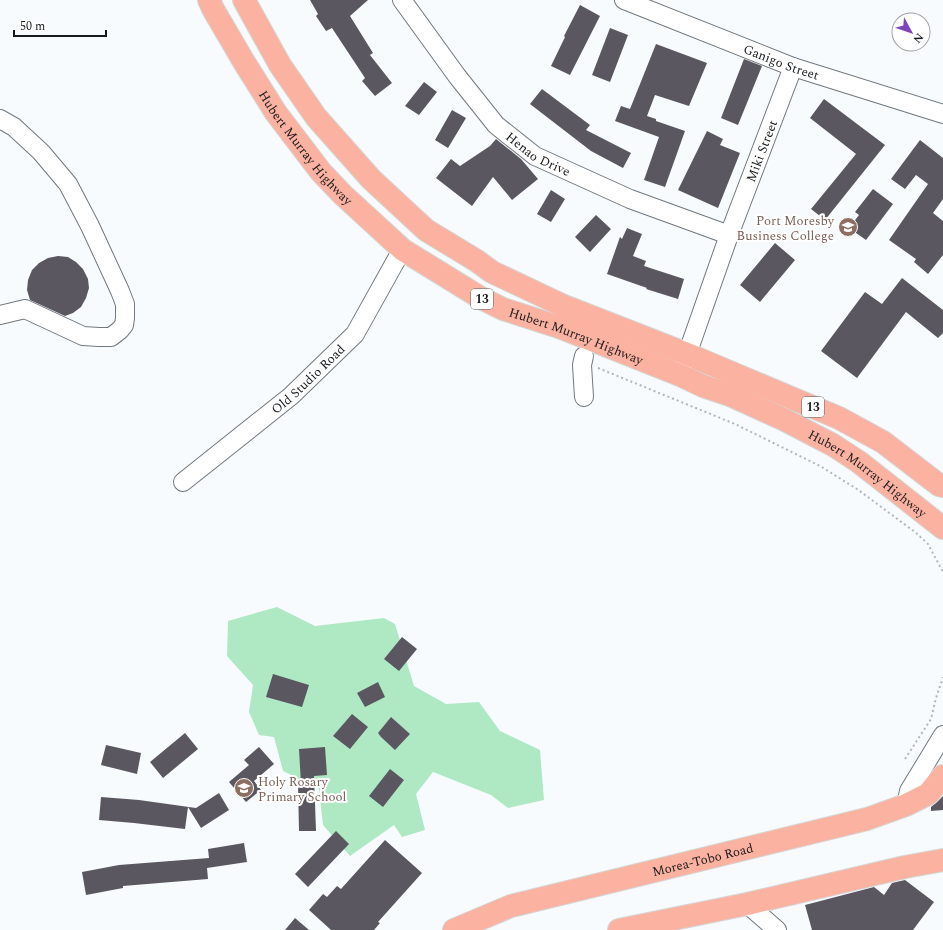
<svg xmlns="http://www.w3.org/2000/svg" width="943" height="930" font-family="Spectral,serif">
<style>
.green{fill:#afe9c4}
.building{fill:#5a5760}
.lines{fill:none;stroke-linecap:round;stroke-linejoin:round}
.minor-casing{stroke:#70787f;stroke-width:20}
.highway-casing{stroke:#d5d6d6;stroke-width:24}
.path{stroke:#b2b6b9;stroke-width:2;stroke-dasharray:2 3;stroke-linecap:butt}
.minor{stroke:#fff;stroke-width:18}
.highway{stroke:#fcb2a0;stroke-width:22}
.labels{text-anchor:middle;stroke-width:4;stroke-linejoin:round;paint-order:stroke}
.shield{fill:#fff;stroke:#5d5f61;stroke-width:1}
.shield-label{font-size:12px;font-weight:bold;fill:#171a1d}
.street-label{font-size:13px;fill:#171a1d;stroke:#fff}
.education-label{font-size:13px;fill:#785e54;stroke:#fff;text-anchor:end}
</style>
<rect width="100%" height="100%" fill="#f7fbfe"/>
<path class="green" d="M 277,607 L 315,626 L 384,618 L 395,624 L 414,686 L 446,704 L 479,702 L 500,731 L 540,750 L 544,800 L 508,808 L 491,795 L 433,772 L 416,794 L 425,830 L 402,837 L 394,825 L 350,856 L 323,825 L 319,789 L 283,771 L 274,737 L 259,735 L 249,712 L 253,685 L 227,656 L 228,621 Z"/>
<path class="building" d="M 310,0 L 368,0 L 350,16 L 373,53 L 370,55 L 392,83 L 375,96 L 362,81 L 365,78 L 332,28 L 326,31 L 316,16 L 318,14 Z
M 580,5 L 600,16 L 570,75 L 551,66 L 565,37 L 564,36 Z
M 610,28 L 628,35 L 610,82 L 592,75 Z
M 656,44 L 707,63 L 689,106 L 655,95 L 647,116 L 656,119 L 656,121 L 685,131 L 665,187 L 644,180 L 659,137 L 615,121 L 621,106 L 630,109 Z
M 744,59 L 762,66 L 738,125 L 721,118 Z
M 424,82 L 437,92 L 419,115 L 405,106 Z
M 542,89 L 590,125 L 586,130 L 631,153 L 623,168 L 591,151 L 530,104 Z
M 824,99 L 885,145 L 825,220 L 811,209 L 856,154 L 810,118 Z
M 452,110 L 466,118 L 448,148 L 435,140 Z
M 707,131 L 723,139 L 720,145 L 740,153 L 718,208 L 678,190 Z
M 496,139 L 521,159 L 538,179 L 512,200 L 493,177 L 472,206 L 436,178 L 451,159 L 460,166 L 490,146 Z
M 920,140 L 943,158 L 943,199 L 933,213 L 943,221 L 943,255 L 928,274 L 914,262 L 916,259 L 889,240 L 928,184 L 916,175 L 905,189 L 891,179 Z
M 873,189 L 893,204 L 866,240 L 849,228 L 859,215 L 855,212 Z
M 551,190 L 565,199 L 551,222 L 537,214 Z
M 596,215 L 611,229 L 590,252 L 575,237 Z
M 627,228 L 642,234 L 633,256 L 646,261 L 644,266 L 684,279 L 678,299 L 646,289 L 647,288 L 607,274 L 620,237 L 622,239 Z
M 775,243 L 795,260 L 760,302 L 740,285 Z
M 58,256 L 68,257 L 76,262 L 83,269 L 88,279 L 89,288 L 86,298 L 81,307 L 73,313 L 65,316 L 30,300 L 27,290 L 28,280 L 32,270 L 39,263 L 48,258 Z
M 902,278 L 943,310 L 943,333 L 938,338 L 906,312 L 857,378 L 821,351 L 865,292 L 882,304 Z
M 402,637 L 417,649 L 399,671 L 384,659 Z
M 273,674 L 309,685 L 302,707 L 266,697 Z
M 378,682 L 385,697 L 365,707 L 357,693 Z
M 352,714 L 368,727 L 350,749 L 333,736 Z
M 391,717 L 410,734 L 395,750 L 381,737 L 378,733 Z
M 185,733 L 198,749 L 163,778 L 150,762 Z
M 106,745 L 141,753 L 137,774 L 101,765 Z
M 259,747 L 274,764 L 254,781 L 261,790 L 246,802 L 229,782 L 249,765 L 244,760 Z
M 325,747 L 327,775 L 314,776 L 316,831 L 299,831 L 298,784 L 301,784 L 299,749 Z
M 390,769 L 404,780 L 383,807 L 369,796 Z
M 219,793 L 229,810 L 201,828 L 188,807 L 185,829 L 134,823 L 99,820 L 101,797 L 139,800 L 196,808 Z
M 943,796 L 943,810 L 931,811 L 931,807 L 937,802 Z
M 336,831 L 349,844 L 308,887 L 295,874 Z
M 385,840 L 422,873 L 378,922 L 380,923 L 374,930 L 331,930 L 309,910 L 323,894 L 327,897 L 337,886 L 341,889 Z
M 244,843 L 247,862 L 207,868 L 208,879 L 123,886 L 123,888 L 86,895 L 82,872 L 119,865 L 209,858 L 208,849 Z
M 905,880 L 934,902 L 913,930 L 812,930 L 805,905 L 874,887 L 884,895 L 892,883 Z
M 295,918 L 309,930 L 285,930 Z"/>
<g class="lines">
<defs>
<g id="minor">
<path id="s1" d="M 402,0 L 457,76 L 496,125 L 535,156 L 630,199 L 729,235"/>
<path id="s2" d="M 624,0 L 793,67 L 943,114"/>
<path d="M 0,119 L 14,127 L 41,152 L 68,184 L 90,226 L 120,291 L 125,304 L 125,318 L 124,325 L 120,330 L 111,337 L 99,337 L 83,336 L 25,309 L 0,315"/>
<path id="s3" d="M 683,366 L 729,235 L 793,67"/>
<path d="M 584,397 L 582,365 L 584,356"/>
<path id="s4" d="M 183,482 L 291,396 L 355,334 L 399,255 L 403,250"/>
<path d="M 906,805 L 909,791 L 943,735"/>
<path d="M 747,904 L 777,930"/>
</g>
<g id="highway">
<path id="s5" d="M 209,0 L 213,9 L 244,62 L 276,113 L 321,172 L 343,195 L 403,250 L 481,298 L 503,309 L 559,327 L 587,338 L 680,375 L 703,386 L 730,395 L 785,420 L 833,445 L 859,462 L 943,528"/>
<path d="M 244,0 L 280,65 L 316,117 L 371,179 L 426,230 L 477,261 L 492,272 L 564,306 L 687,354 L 839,418 L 883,442 L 939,485 L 943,486"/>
<path id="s6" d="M 454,930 L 511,906 L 867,819 L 906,805 L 928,794 L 943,776"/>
<path d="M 619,930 L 747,904 L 905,867 L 943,860"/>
</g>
</defs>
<use href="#minor" class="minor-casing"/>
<use href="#highway" class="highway-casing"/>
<path class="path" d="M 598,368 L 735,424 L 820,466 L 857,489 L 915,532 L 928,544 L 943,572
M 905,759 L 931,719 L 936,698 L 943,677"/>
<use href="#minor" class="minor"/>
<use href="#highway" class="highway"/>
</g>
<defs>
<symbol id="school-disc" viewBox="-11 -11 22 22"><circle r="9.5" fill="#8d6e63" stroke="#fff"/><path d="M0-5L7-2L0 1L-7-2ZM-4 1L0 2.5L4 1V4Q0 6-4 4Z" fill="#fff"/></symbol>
</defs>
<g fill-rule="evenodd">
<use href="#school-disc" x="837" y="216" width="22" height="22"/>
<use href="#school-disc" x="233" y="777" width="22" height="22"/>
</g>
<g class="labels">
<g class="shield">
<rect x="471" y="289" width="22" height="20" rx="3"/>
<rect x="802" y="397" width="22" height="20" rx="3"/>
</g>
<g class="shield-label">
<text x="482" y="303">13</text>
<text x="813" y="411">13</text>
</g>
<g class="street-label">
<text dy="5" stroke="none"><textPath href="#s2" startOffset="169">Ganigo Street</textPath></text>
<text dy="5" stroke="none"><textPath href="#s5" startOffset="177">Hubert Murray Highway</textPath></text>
<text dy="5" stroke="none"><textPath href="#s3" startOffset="229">Miki Street</textPath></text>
<text dy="5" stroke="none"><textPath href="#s1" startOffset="208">Henao Drive</textPath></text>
<text dy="5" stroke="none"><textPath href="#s5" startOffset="513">Hubert Murray Highway</textPath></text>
<text dy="5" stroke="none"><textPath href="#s4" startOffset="162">Old Studio Road</textPath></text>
<text dy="5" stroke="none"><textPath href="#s5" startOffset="837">Hubert Murray Highway</textPath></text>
<text dy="5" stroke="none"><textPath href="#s6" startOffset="259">Morea-Tobo Road</textPath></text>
</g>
<g class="education-label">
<text x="834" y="225">Port Moresby<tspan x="834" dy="15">Business College</tspan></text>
<text x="258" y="786" text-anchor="start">Holy Rosary<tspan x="258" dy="15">Primary School</tspan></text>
</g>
</g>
<g transform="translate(911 32) rotate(130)"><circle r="19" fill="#ffffff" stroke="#a2a3a5"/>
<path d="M0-3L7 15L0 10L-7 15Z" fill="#7e44ba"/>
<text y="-6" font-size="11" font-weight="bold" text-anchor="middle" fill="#171a1d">N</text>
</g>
<path d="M14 30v6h92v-6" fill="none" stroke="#171a1d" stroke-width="2"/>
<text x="20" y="30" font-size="12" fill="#171a1d" stroke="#ffffff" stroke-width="3" paint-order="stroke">50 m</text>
</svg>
